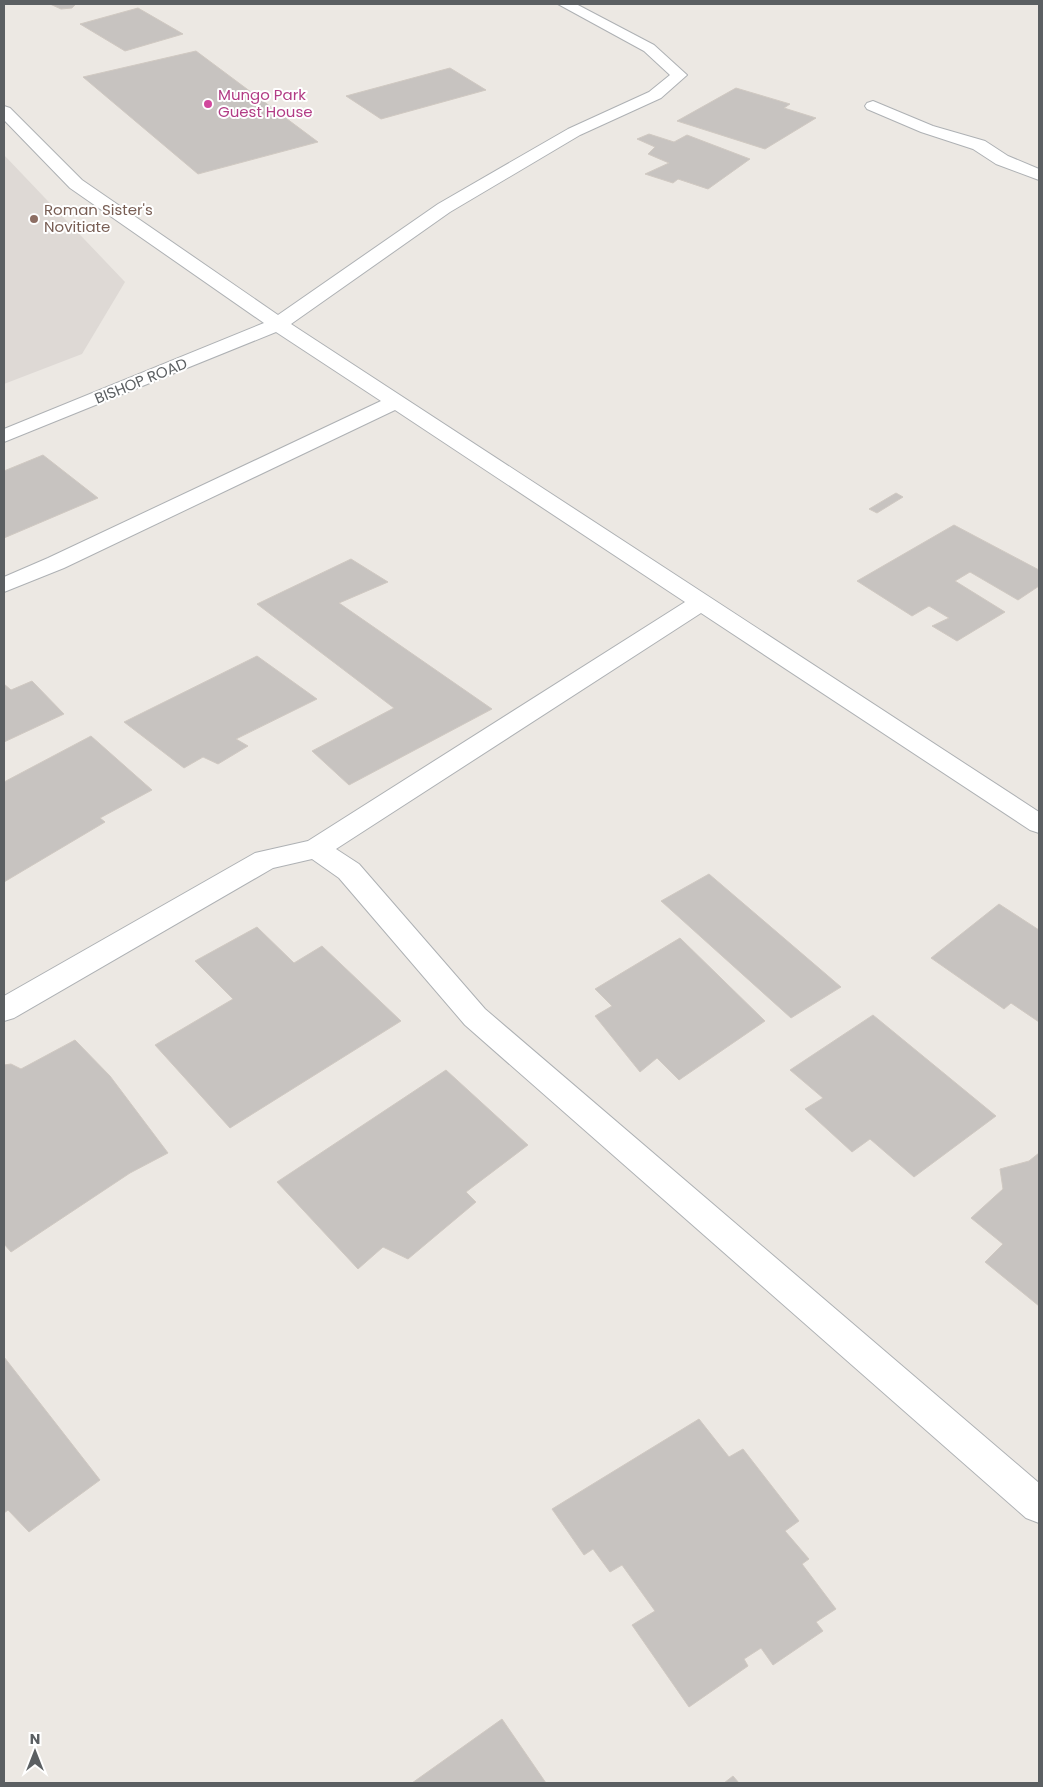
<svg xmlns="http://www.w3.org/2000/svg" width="1043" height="1787" font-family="Poppins,sans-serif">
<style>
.education{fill:#ded9d5}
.building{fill:#c7c3c0;stroke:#d0c9c2}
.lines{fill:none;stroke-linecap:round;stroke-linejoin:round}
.minor-casing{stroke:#aeb1b4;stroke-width:2}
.minor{fill:#fff;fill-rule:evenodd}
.hotel-dot{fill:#d1479c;stroke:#fff;stroke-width:2}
.education-dot{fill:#8d6e63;stroke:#fff;stroke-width:2}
.labels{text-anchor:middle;stroke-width:4;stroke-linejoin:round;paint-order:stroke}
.far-hotel-label{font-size:15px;fill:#b23c85;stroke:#fff;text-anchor:start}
.far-education-label{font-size:15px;fill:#785e54;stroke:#fff;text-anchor:start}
.far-street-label{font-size:15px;fill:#5b5f62;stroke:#fff}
</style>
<rect width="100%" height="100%" fill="#ece8e3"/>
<path class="education" d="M 4,155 L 125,282 L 82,354 L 4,384 Z"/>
<path class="building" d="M 50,4 L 76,4 L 72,8 L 61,9 Z
M 138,8 L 183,34 L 125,51 L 80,24 Z
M 196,51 L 318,142 L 198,174 L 83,77 Z
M 450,68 L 486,90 L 381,119 L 346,96 Z
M 736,88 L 790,104 L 784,108 L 816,118 L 765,149 L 677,121 Z
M 649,134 L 674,142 L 687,135 L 750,159 L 708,189 L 678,179 L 673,183 L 645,174 L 669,163 L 648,154 L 655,147 L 637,139 Z
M 43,455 L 98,498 L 4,538 L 4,471 Z
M 896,493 L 903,497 L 877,513 L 869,509 Z
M 954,525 L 1039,570 L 1039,586 L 1018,600 L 970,572 L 955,581 L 1005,612 L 957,641 L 932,626 L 949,618 L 929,606 L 912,616 L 857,581 Z
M 351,559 L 388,582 L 339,603 L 492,709 L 349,785 L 312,751 L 394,708 L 257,604 Z
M 257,656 L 317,699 L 236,739 L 248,746 L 218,764 L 203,757 L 184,768 L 124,722 Z
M 32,681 L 64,714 L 4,742 L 4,684 L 11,690 Z
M 91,736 L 152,790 L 100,818 L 105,822 L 4,882 L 4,782 Z
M 709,874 L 841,987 L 791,1018 L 661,901 Z
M 999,904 L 1039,930 L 1039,1022 L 1011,1003 L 1004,1009 L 931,958 Z
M 257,927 L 294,963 L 322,946 L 401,1021 L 230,1128 L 155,1045 L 233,999 L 195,961 Z
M 680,938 L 765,1021 L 679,1080 L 657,1058 L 640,1072 L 595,1016 L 612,1006 L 595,989 Z
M 873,1015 L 996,1116 L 914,1177 L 870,1139 L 852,1152 L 805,1109 L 823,1098 L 790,1070 Z
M 75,1040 L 110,1076 L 168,1153 L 130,1173 L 11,1252 L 4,1244 L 4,1065 L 11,1064 L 21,1069 Z
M 446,1070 L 528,1145 L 466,1192 L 476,1202 L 408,1259 L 383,1247 L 358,1269 L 277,1182 Z
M 1039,1153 L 1039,1306 L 985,1262 L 1003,1244 L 971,1218 L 1003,1189 L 1000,1169 L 1029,1161 Z
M 4,1357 L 100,1480 L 29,1532 L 8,1510 L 4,1513 Z
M 699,1419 L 729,1457 L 743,1449 L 799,1521 L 785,1531 L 809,1559 L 802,1564 L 836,1609 L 816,1622 L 823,1631 L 773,1665 L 761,1648 L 744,1659 L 748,1666 L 689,1707 L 632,1625 L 655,1611 L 622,1565 L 610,1572 L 593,1549 L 584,1555 L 552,1509 Z
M 502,1719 L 546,1783 L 412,1783 Z
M 733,1776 L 739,1783 L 724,1783 Z"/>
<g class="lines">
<defs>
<path id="minor" d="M 558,4 L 576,4 L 654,45 L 687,75 L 661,98 L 580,135 L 450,212 L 291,324 L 1039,812 L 1039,833 L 1030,830 L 701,613 L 336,849 L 359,864 L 485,1009 L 1039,1483 L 1039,1523 L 1026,1518 L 465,1025 L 339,878 L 312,859 L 273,868 L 14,1018 L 4,1021 L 4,996 L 255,853 L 308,841 L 685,602 L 395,410 L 64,568 L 4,592 L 4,577 L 48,558 L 381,401 L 276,332 L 4,442 L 4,429 L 264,323 L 70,188 L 4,120 L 4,106 L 10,108 L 82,180 L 278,315 L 438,204 L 568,129 L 649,92 L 670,75 L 644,51 Z
M 873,101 L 933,126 L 985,141 L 1008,156 L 1039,169 L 1039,180 L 996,164 L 973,149 L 921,132 L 867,109 L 865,106 L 867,103 Z"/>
</defs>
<use href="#minor" class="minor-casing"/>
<use href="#minor" class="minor"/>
</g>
<circle class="hotel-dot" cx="208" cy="104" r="5"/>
<circle class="education-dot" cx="34" cy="219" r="5"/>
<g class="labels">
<g class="far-hotel-label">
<text x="218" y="100">Mungo Park<tspan x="218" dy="17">Guest House</tspan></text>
</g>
<g class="far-education-label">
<text x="44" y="215">Roman Sister's<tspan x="44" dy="17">Novitiate</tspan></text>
</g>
<g class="far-street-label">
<text transform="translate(141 381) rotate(-22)" y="5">BISHOP ROAD</text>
</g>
</g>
<rect width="1043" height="1787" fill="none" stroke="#5b5f62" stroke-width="10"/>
<g transform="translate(35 1752)" stroke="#ffffff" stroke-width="4" paint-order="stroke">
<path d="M0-4L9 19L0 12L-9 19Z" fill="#5b5f62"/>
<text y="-8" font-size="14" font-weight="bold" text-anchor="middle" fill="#5b5f62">N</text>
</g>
</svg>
